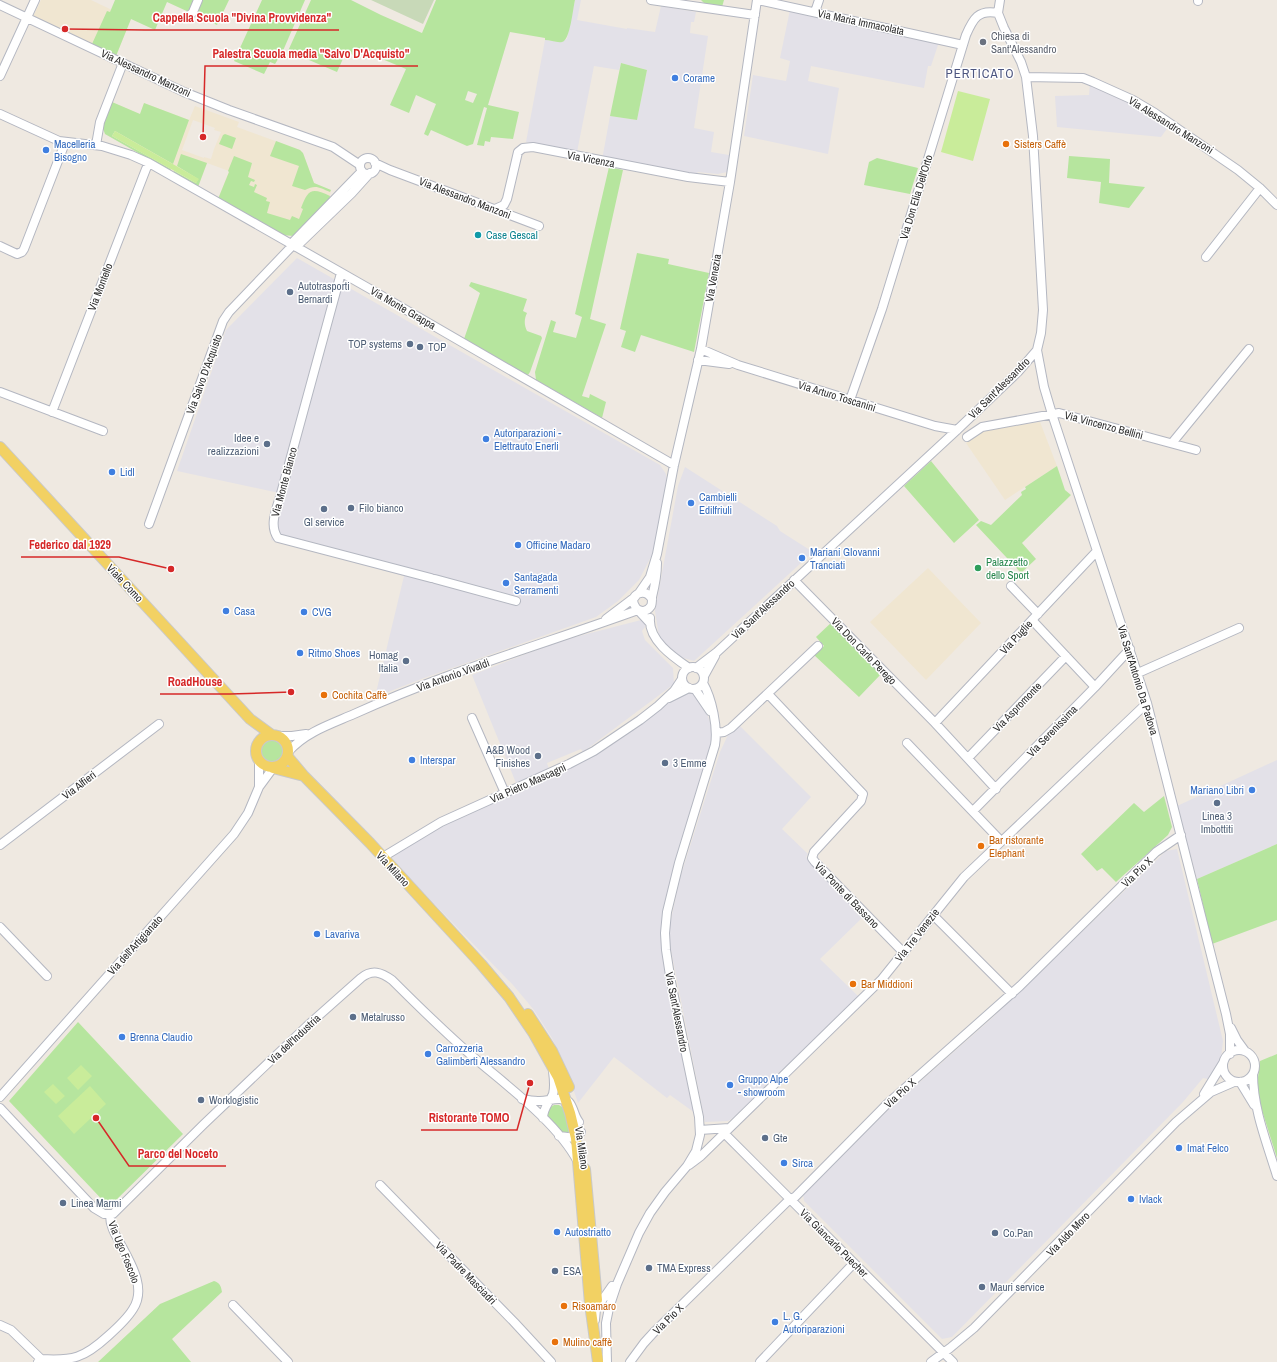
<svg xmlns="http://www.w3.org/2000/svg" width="1277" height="1362" font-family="'Archivo Narrow',sans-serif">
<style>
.industrial{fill:#e3e1e8}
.education{fill:#f0e6d1;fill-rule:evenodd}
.green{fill:#b6e59e;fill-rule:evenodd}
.cemetery{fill:#c8d9b8}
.pitch{fill:#c9ec9a}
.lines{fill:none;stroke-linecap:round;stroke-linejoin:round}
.minor-casing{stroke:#b4b7c1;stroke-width:10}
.major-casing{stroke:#c9c9c9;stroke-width:12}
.minor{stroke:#fff;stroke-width:8}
.major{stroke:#f2d163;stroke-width:10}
.worship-dot{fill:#6b7280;stroke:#fff;stroke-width:1.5}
.shop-dot{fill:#3f7fe0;stroke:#fff;stroke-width:1.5}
.food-dot{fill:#e8710a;stroke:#fff;stroke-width:1.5}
.culture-dot{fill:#0f9aa8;stroke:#fff;stroke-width:1.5}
.service-dot{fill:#5c6f8a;stroke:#fff;stroke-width:1.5}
.leisure-dot{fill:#2e9e5b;stroke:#fff;stroke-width:1.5}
.labels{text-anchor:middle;stroke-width:3;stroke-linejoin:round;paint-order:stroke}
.street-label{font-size:11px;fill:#2e2e2e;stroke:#fff}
.worship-label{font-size:11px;fill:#5b616d;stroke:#fff;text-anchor:start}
.shop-label{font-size:11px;fill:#366cbe;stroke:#fff;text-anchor:start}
.food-label{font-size:11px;fill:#c56008;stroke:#fff;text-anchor:start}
.culture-label{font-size:11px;fill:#0d838f;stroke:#fff;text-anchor:start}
.service-label{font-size:11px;fill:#4e5e75;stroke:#fff;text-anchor:start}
.leisure-label{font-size:11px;fill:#27864d;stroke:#fff;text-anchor:start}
.quarter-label{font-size:13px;letter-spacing:1px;fill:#4d5680;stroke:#fff}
.leader{fill:none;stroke:#d62828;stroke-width:1.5}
.callout-dot{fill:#d62828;stroke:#fff;stroke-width:1.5}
.callout-label{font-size:12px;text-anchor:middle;font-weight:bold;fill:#d62828;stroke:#fff;stroke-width:3;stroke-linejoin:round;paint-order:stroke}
</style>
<rect width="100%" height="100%" fill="#efe9e1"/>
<path class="industrial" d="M 575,0 L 581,0 L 577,20 L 627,29 L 627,28 L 655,32 L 661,6 L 696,12 L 694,22 L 691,22 L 690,33 L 708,36 L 694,128 L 714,132 L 711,152 L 729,155 L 727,172 L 718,174 L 698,172 L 694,176 L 602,160 L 610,116 L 637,120 L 647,70 L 621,63 L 619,70 L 594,66 L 577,152 L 526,142 L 545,40 L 561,42 L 567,39 Z
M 790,10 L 939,42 L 931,66 L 928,66 L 924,88 L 811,66 L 808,81 L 839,88 L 828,154 L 744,136 L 753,75 L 786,81 L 790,61 L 780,58 Z
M 1090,83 L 1138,105 L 1169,126 L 1161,137 L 1057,127 L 1055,96 L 1089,95 Z
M 297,258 L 660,465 L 666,474 L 667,480 L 667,489 L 653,553 L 639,580 L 618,601 L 596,617 L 424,678 L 375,697 L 404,576 L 271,540 L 284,494 L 177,471 L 226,330 Z
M 685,467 L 777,526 L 780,531 L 813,552 L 694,661 L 680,657 L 659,637 L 655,611 L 678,486 Z
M 641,620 L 645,623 L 645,627 L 642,631 L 645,640 L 673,668 L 674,684 L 583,752 L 581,749 L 547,763 L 549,769 L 516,783 L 472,675 L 560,641 Z
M 690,692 L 694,692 L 706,711 L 711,725 L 711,745 L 662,925 L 661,948 L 665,971 L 695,1113 L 670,1095 L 667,1098 L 614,1057 L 578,1103 L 566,1068 L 552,1038 L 534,1010 L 513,985 L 390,858 L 436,828 L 603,749 L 650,718 L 668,703 Z
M 739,725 L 811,797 L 782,829 L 808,854 L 806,857 L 864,916 L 820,959 L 859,997 L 733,1118 L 728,1121 L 705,1122 L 670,945 L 670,924 L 680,878 L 720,752 L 728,735 Z
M 1277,760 L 1277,844 L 1197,879 L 1177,806 Z
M 1177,849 L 1223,1041 L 1221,1058 L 1208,1079 L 1203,1078 L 1183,1102 L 952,1337 L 942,1339 L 804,1201 L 803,1194 L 887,1111 L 990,1020 L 1166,851 Z"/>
<path class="education" d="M 41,0 L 91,0 L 131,19 L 116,56 L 92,44 L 32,19 Z
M 112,102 L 140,114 L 144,103 L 189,120 L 195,106 L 239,122 L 237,127 L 300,150 L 303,153 L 314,183 L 331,190 L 329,200 L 294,236 L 218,199 L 229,171 L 207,163 L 198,187 L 105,134 ZM 193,120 L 215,128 L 214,130 L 221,132 L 214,149 L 211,159 L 204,157 L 204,158 L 182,150 ZM 114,131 L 198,179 L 196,183 L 112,136 Z
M 1040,422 L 1057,466 L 1005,500 L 966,443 L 983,430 Z
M 928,568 L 981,623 L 926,680 L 870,622 Z"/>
<path class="green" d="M 115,0 L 229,0 L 217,25 L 167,2 L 155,30 L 131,19 L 116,56 L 92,44 L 107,11 L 110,12 Z
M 262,0 L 305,0 L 282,53 L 275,64 L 270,62 L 264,74 L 234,61 Z
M 311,0 L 351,0 L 381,15 L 422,33 L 436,0 L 575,0 C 573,8 570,41 562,42 C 557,43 550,40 545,40 L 545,38 L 510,32 L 488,105 L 519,112 L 513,139 L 491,137 L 490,142 L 485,141 L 484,146 L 477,145 L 487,108 L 484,107 L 473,144 L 467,146 L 431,130 L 428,136 L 424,134 L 436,104 L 416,95 L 409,113 L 390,105 L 406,69 L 363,51 L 360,58 L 346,52 L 337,72 L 288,51 ZM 468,91 L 477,94 L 473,103 L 465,100 Z
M 701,0 L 724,0 L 722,7 L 705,4 Z
M 621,63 L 647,70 L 637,120 L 610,116 Z
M 112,102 L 140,114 L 144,103 L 189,120 L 173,164 L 115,131 L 112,136 L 171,169 L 170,171 L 105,134 L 102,126 Z
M 225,134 L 236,138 L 232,149 L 219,144 L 223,135 Z
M 276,141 L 300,150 L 303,153 L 314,183 L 331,190 L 330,192 C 320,188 316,184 305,190 L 292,186 L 299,166 L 270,156 Z
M 181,154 L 207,163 L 198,187 L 173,173 L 174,171 L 196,183 L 198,179 L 177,166 Z
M 234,156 L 252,163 L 248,177 L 255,180 L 254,182 L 251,181 L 249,185 L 254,187 L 255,184 L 257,185 L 254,192 L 267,198 L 266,201 L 270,202 L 267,213 L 290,220 L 292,216 L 299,219 L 303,209 L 301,208 C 308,190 311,187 330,196 L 329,200 L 294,236 L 281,235 L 218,199 L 229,172 L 228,171 Z
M 1069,156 L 1110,159 L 1109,183 L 1145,187 L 1129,208 L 1099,203 L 1101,182 L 1067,178 Z
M 877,158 L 918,168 L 910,194 L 864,185 L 869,162 Z
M 609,167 L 623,170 L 590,319 L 606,324 L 582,396 L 589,398 L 590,394 L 606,402 L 602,418 L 536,380 L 535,372 L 551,320 L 556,322 L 553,332 L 576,338 L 582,317 L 575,314 Z
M 637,253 L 669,259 L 668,264 L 709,273 L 694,352 L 641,335 L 635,352 L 621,347 L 626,331 L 620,329 Z
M 471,282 L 527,299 L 523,311 L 527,313 C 524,319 524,325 527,331 L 541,336 L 542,338 L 530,372 L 528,375 L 525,374 L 464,339 L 480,293 L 469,286 Z
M 931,461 L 979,520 L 954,543 L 904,486 Z
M 1057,466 L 1065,490 L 1071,495 L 1022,543 L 1036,559 L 1021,573 L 976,525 L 981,521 L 991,525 L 1022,495 L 1021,492 L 1026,489 L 1025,487 Z
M 833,621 L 883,672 L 859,697 L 814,655 L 824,646 L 816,637 Z
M259 751a13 13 0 1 1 26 0a13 13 0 1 1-26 0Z
M 1164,796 L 1172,827 L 1168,835 L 1116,882 L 1102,868 L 1097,871 L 1081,854 L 1134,803 L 1144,812 Z
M 1277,844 L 1277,920 L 1212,944 L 1197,879 Z
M 78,1022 L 183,1134 L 109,1207 L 9,1101 Z
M 1277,1054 L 1277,1158 L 1259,1101 L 1257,1086 L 1260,1061 Z
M 554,1105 L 559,1105 L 565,1109 L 570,1134 L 564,1135 L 547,1118 C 546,1112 549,1108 554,1105 Z
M 214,1281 C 220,1283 221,1286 222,1292 L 172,1339 L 191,1362 L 98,1362 L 160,1304 Z"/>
<path class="cemetery" d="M 371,0 L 434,0 L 423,24 Z"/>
<path class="pitch" d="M 958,91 L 990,99 L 973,161 L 941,152 Z
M 115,131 L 199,179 L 196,183 L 112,136 Z
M 81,1065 L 92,1076 L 78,1090 L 67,1078 Z
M 53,1084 L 65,1096 L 56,1104 L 44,1092 Z
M 90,1086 L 106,1104 L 74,1134 L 58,1116 Z"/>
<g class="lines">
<defs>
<path id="minor" d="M 651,0 L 755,15
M 758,0 L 963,45
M 1198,1 L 1198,0
M 0,5 L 184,92 L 229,110 L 333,147 L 360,165
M 815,12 L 819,0
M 189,16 L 193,12 L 198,0
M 0,76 L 35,0
M 1026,77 L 1083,78 L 1093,82 L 1133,100 L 1155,113 L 1238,170 L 1260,188 L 1277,205
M 0,114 L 59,141 L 102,146 L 131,155 L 149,163 L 370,289 L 674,465
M 96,145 L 100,122 L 123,63
M360 166a8 8 0 1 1 16 0a8 8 0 1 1-16 0Z
M 375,163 L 390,170 L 539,226
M 495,209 L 504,205 L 507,199 L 518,152 L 523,148 L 533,147 L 688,177 L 730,182
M 291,244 L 362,171
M 0,246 L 17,254 L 22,252 L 24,249 L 65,143
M 296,247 L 352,193 L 370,173
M 1206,257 L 1260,188
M 341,273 L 280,497 C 276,510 269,526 278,538 L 431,578
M 701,349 L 738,365 L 935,426 L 957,430
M 1037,350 L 1044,387 L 1052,414 L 1147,703 L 1226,1014 L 1230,1034 L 1230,1054
M 698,360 L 729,364
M 0,392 L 103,431
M 850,400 L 882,309 L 966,35 C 973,19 978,9 998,13
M 52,412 L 146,169 L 149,163
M 967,437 L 982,427 L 1059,413 L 1196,450
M 1172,443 L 1249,349
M 149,524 L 223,321 L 229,312 L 293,245
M 435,579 L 516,601
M 794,580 L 935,723 L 996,789
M 1011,586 L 1038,614
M 639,593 L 650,577 L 657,554 L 674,465 L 701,349 L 730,182 L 757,0
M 652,599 C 644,586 628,596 635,606 C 636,609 640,611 643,611 C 646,611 649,609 651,606 C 652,604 652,600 652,597 C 655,585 657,575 657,563
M 650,618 C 648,640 673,657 689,668
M 606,619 L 635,597
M 1032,620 L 1095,687
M682 678a11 11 0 1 1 22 0a11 11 0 1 1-22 0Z
M 696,668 L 717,652 L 957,430 L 1018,372 L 1037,350 L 1041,333 L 1043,310 L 1033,136 L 1026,77 L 1021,62 L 1004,28 L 998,13 L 1000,0
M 1138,673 L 1239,628
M 704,676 L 715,656
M 695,689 L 710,711
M 768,694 L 863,794 L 861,801 L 814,852 L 812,858 L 815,862 L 904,953
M 669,698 L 689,688
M 472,718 L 505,793
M 935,723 L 1097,551
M 716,733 L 724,732 L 731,728 L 818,646
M 278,736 L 292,736 L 306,734
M 907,743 L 1001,841
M 289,751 C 306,732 331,724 354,714 C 446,672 544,644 638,610 L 650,623
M 968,758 L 1066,656
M 259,761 L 259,786
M 973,811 L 1095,687 L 1130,649
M 0,845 L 159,724
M 383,857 L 441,822 L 569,764 L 594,751 L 640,720 L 658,706 L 674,691 L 682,679
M 933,915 L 1012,994
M 0,927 L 47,976
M 1231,1028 L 1237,1040 L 1245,1051
M1223 1066a16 16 0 1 1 32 0a16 16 0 1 1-32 0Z
M 1253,1074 C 1253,1109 1267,1143 1277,1176
M 1240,1082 L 1254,1105
M 1204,1094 L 1223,1063
M 0,1097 L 234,834 L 248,813 L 259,787 L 273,768
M 522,1099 C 527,1100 533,1101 538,1101 C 547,1102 562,1095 569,1102 C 574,1108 574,1116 579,1122
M 0,1108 L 94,1208 L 104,1214 L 113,1214 L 204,1124 L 307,1026 L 361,978 C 372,969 381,972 392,980 C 418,1006 445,1032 472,1056 C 506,1085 557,1122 578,1162
M 543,1118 C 543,1108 549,1103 553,1094 C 555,1087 554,1079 553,1071
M 700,1130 L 729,1128
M 724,1133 L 953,1362
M 559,1136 L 576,1138 L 581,1132
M 689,1165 L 701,1156 L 882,979 L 964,877 L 1147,703
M 380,1185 L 514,1322 L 551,1362
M 233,1305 L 288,1362
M 595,1320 L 596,1309 L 612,1286
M 0,1325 L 11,1330 L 41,1359
M 38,1362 L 41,1359 C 73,1361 84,1358 108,1336 C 117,1328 127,1319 133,1309 C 147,1288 130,1262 120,1243 C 115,1234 110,1226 110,1215
M 607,1362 L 606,1323 L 609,1308 L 617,1284 L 639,1233 L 650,1213 L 665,1192 L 687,1166 L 696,1151 L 700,1135 L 699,1117 L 671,982 L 666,950 L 665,933 L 667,912 L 679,863 L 715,745 C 718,727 712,699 703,683
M 630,1362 L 644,1343 L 655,1331 L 790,1199 L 795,1197 L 887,1104 L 1020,986 L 1156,852 L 1181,835
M 760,1362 L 854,1263
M 931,1362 L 950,1348 L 974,1328 L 1176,1122 L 1211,1092 L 1234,1082"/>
<path id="major" d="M 0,447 L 250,719 L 272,735
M256 751a16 16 0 1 1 32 0a16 16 0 1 1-32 0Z
M 288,757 L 304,776 L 370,843 L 481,964 L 509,997 L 534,1034 L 558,1077 L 570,1113 L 576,1138 L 590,1304 L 598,1362
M 273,768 L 304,776
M 528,1014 L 552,1051 L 569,1087
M 585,1169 L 597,1300"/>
</defs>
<use href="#minor" class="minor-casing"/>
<use href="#major" class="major-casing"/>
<use href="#minor" class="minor"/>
<use href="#major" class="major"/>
</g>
<circle class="worship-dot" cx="983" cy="42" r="4"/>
<g class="shop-dot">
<circle cx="675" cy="78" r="4"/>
<circle cx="46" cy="150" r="4"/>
<circle cx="486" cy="439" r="4"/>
<circle cx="112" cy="472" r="4"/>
<circle cx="691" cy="503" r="4"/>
<circle cx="518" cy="545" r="4"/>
<circle cx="802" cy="558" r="4"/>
<circle cx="506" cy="583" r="4"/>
<circle cx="226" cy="611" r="4"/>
<circle cx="304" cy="612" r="4"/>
<circle cx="300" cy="653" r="4"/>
<circle cx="412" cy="760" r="4"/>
<circle cx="1252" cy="790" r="4"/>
<circle cx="317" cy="934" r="4"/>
<circle cx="122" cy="1037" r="4"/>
<circle cx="428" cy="1054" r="4"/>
<circle cx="730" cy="1085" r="4"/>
<circle cx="1179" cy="1148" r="4"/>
<circle cx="784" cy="1163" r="4"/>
<circle cx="1131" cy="1199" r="4"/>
<circle cx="557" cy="1232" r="4"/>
<circle cx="775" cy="1322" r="4"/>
</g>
<g class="food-dot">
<circle cx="1006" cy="144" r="4"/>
<circle cx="324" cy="695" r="4"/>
<circle cx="981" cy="846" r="4"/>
<circle cx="853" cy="984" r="4"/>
<circle cx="564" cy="1306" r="4"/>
<circle cx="555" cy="1342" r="4"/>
</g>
<circle class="culture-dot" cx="478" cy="235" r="4"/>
<g class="service-dot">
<circle cx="290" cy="292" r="4"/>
<circle cx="410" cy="344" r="4"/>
<circle cx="420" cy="347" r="4"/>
<circle cx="267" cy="444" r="4"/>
<circle cx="351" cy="508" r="4"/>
<circle cx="324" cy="509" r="4"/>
<circle cx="406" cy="661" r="4"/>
<circle cx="538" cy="756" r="4"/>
<circle cx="665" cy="763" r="4"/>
<circle cx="1217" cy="803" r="4"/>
<circle cx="353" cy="1017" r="4"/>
<circle cx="201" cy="1100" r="4"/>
<circle cx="765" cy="1138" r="4"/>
<circle cx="63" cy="1203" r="4"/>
<circle cx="995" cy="1233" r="4"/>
<circle cx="649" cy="1268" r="4"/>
<circle cx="555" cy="1271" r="4"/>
<circle cx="982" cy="1287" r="4"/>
</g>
<circle class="leisure-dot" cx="978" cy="568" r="4"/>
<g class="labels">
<g class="street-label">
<text transform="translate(861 22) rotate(12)" y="4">Via Maria Immacolata</text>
<text transform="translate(146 73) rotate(25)" y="4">Via Alessandro Manzoni</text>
<text transform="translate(1171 125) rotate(32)" y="4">Via Alessandro Manzoni</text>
<text transform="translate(591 159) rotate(11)" y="4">Via Vicenza</text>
<text transform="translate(916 197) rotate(-73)" y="4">Via Don Elia Dell'Orto</text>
<text transform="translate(465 198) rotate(21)" y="4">Via Alessandro Manzoni</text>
<text transform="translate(713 278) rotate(-80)" y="4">Via Venezia</text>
<text transform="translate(100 287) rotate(-69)" y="4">Via Montello</text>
<text transform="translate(403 308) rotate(30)" y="4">Via Monte Grappa</text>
<text transform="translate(204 374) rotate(-70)" y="4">Via Salvo D'Acquisto</text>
<text transform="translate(999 388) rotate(-45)" y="4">Via Sant'Alessandro</text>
<text transform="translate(837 396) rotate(17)" y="4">Via Arturo Toscanini</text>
<text transform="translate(1104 425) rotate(15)" y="4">Via Vincenzo Bellini</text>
<text transform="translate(284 482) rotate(-75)" y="4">Via Monte Bianco</text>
<text transform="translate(125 583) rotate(47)" y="4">Viale Como</text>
<text transform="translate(763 609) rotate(-43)" y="4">Via Sant'Alessandro</text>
<text transform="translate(1016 637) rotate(-47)" y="4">Via Puglie</text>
<text transform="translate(864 651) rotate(46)" y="4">Via Don Carlo Perego</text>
<text transform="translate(453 675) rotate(-20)" y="4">Via Antonio Vivaldi</text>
<text transform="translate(1138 680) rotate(73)" y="4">Via Sant'Antonio Da Padova</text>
<text transform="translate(1017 707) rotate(-46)" y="4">Via Aspromonte</text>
<text transform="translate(1052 731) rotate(-46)" y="4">Via Serenissima</text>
<text transform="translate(528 783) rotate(-24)" y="4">Via Pietro Mascagni</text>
<text transform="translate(79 785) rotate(-37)" y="4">Via Alfieri</text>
<text transform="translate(393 869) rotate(47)" y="4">Via Milano</text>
<text transform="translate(1137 872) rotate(-44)" y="4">Via Pio X</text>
<text transform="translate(847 895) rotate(46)" y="4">Via Ponte di Bassano</text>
<text transform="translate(917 935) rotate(-52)" y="4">Via Tre Venezie</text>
<text transform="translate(135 945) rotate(-48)" y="4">Via dell'Artigianato</text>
<text transform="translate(677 1012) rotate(79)" y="4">Via Sant'Alessandro</text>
<text transform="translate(294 1039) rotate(-43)" y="4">Via dell'Industria</text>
<text transform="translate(900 1093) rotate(-42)" y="4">Via Pio X</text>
<text transform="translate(582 1148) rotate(82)" y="4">Via Milano</text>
<text transform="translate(1068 1234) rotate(-46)" y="4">Via Aldo Moro</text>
<text transform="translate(834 1243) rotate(45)" y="4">Via Giancarlo Puecher</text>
<text transform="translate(124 1252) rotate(68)" y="4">Via Ugo Foscolo</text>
<text transform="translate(466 1273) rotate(46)" y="4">Via Padre Masciadri</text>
<text transform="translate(668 1319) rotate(-45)" y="4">Via Pio X</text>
</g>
<g class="worship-label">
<text x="991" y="40">Chiesa di<tspan x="991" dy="13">Sant'Alessandro</tspan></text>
</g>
<g class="shop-label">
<text x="683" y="82">Corame</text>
<text x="54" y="148">Macelleria<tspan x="54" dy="13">Bisogno</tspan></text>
<text x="494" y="437">Autoriparazioni -<tspan x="494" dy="13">Elettrauto Enerli</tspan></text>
<text x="120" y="476">Lidl</text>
<text x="699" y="501">Cambielli<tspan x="699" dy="13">Edilfriuli</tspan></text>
<text x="526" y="549">Officine Madaro</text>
<text x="810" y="556">Mariani GIovanni<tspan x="810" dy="13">Tranciati</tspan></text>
<text x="514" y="581">Santagada<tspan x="514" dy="13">Serramenti</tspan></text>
<text x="234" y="615">Casa</text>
<text x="312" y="616">CVG</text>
<text x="308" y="657">Ritmo Shoes</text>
<text x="420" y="764">Interspar</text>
<text x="1244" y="794" text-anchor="end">Mariano Libri</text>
<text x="325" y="938">Lavariva</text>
<text x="130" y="1041">Brenna Claudio</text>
<text x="436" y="1052">Carrozzeria<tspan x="436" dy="13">Galimberti Alessandro</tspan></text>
<text x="738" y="1083">Gruppo Alpe<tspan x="738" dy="13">- showroom</tspan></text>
<text x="1187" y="1152">Imat Felco</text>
<text x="792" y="1167">Sirca</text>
<text x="1139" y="1203">Ivlack</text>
<text x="565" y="1236">Autostriatto</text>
<text x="783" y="1320">L. G.<tspan x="783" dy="13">Autoriparazioni</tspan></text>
</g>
<g class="food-label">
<text x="1014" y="148">Sisters Caffè</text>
<text x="332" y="699">Cochita Caffè</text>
<text x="989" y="844">Bar ristorante<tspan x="989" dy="13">Elephant</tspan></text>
<text x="861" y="988">Bar Middioni</text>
<text x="572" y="1310">Risoamaro</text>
<text x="563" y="1346">Mulino caffè</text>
</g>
<g class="culture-label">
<text x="486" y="239">Case Gescal</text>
</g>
<g class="service-label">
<text x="298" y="290">Autotrasporti<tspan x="298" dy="13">Bernardi</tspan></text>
<text x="402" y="348" text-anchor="end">TOP systems</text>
<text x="428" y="351">TOP</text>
<text x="259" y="442" text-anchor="end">Idee e<tspan x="259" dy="13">realizzazioni</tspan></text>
<text x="359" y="512">Filo bianco</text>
<text x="324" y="526" text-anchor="middle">Gl service</text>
<text x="398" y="659" text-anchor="end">Homag<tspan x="398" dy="13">Italia</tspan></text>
<text x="530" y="754" text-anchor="end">A&amp;B Wood<tspan x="530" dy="13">Finishes</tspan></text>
<text x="673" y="767">3 Emme</text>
<text x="1217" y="820" text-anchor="middle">Linea 3<tspan x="1217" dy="13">Imbottiti</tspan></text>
<text x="361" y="1021">Metalrusso</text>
<text x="209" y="1104">Worklogistic</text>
<text x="773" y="1142">Gte</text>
<text x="71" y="1207">Linea Marmi</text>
<text x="1003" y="1237">Co.Pan</text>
<text x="657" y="1272">TMA Express</text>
<text x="563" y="1275">ESA</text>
<text x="990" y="1291">Mauri service</text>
</g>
<g class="leisure-label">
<text x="986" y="566">Palazzetto<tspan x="986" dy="13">dello Sport</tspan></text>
</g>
<g class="quarter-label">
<text x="980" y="78">PERTICATO</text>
</g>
</g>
<path class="leader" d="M65 29L145 30H339M203 137L205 66H418M171 569L119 557H21M291 692L230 694H160M530 1083L517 1130H421M96 1118L129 1166H226"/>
<g class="callout-dot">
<circle cx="65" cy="29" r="4"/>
<circle cx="203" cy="137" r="4"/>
<circle cx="171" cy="569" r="4"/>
<circle cx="291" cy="692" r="4"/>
<circle cx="530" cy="1083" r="4"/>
<circle cx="96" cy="1118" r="4"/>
</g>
<g class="callout-label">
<text x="242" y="22">Cappella Scuola "Divina Provvidenza"</text>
<text x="311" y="58">Palestra Scuola media "Salvo D'Acquisto"</text>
<text x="70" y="549">Federico dal 1929</text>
<text x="195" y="686">RoadHouse</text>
<text x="469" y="1122">Ristorante TOMO</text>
<text x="178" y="1158">Parco del Noceto</text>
</g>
</svg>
